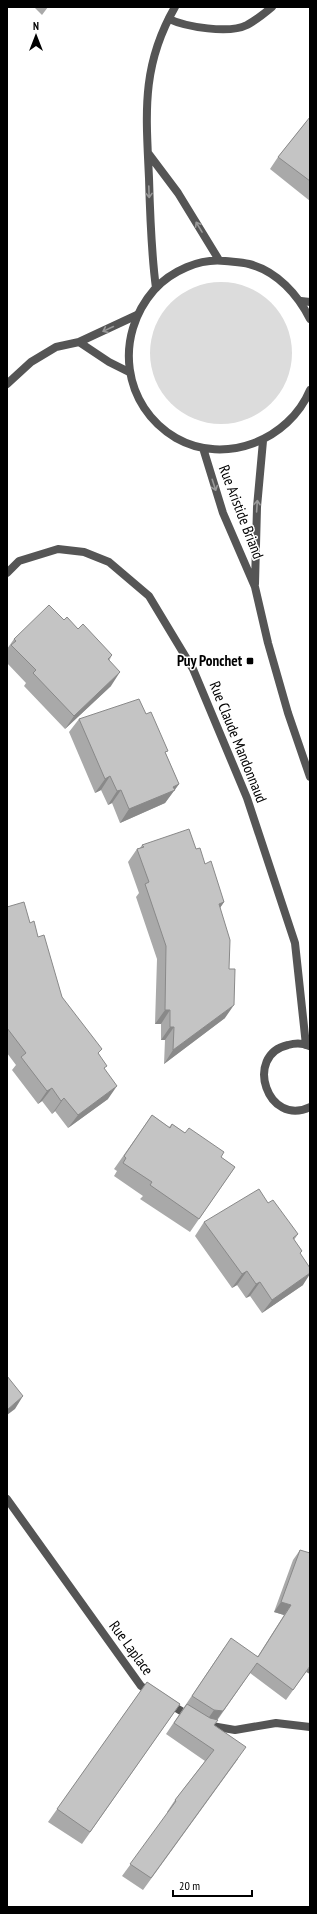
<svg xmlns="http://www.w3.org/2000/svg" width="317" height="1914" font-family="'PT Sans Narrow',sans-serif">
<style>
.green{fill:#dcdcdc}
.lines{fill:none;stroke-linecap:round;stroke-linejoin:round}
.service{stroke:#555;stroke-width:8}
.minor{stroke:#555;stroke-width:8}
.tertiary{stroke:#555;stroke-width:8}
.wall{fill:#a9a9a9}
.shaded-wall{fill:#898989}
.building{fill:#c4c4c4;stroke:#898989}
.oneway{stroke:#999}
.poi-dot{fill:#000;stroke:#fff;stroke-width:1.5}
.labels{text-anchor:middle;stroke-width:3;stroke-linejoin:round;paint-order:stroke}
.street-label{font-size:15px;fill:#000;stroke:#fff}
.poi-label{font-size:15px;font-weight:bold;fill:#000;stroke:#fff;text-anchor:end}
</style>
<rect width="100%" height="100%" fill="#fff"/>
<path class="green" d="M150 353a71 71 0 1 1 142 0a71 71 0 1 1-142 0Z"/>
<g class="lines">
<path class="service" d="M 169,19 C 186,27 229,34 247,25 C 256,20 265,13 272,7"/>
<path class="minor" d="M 301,301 L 310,302
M 79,342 L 109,362 L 129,372
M 7,384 L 31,362 L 56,347 L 79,342 L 137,315
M 7,573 L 19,561 L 58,549 L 84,552 L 109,562 L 149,596 L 193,669 L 247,798 L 295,943 L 306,1045
M 309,1046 C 303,1043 295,1043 288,1045 C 243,1055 268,1128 310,1107
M 7,1499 L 141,1686 L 152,1693
M 168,1703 L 191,1717
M 206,1725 L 235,1730 L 276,1723 L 310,1727"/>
<path class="tertiary" d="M 148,153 L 178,193 L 219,260
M 156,288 C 151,251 150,215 149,178 C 146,113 141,66 175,7
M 310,319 C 298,295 277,271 249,264 C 241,262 233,262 225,261 C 200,258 171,271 154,290 C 114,336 122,406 176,438 C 225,466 289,440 310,390
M 203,448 L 223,513 L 255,587 L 268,643 L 288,713 L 310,777
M 255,584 L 257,507 L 263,441"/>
</g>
<path class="wall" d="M 34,7 L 48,7 L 42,15 Z
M 310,117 L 310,201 L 270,169 L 278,157 Z
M 64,620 L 78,629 L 112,655 L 109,661 L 111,686 L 65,729 L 24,686 L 26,683 L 7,663 L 7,649 L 14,639 Z
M 146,714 L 166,754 L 179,784 L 165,803 L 120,823 L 112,803 L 108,805 L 101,790 L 95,793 L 69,732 L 79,719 Z
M 142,845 L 196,849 L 205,864 L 224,902 L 220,908 L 225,1018 L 164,1064 L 165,1040 L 161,1040 L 161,1024 L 155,1024 L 157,959 L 136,897 L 139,893 L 128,862 L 137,849 L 140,848 Z
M 7,907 L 30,923 L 38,937 L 62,997 L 99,1054 L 105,1070 L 108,1099 L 68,1128 L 55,1111 L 52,1114 L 42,1101 L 38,1104 L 12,1070 L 16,1065 L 7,1053 Z
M 152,1115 L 169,1127 L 172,1124 L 235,1167 L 190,1232 L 140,1199 L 143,1196 L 114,1176 L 117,1171 L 114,1169 Z
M 268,1203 L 298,1234 L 294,1240 L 302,1251 L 300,1254 L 303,1285 L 262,1313 L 250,1296 L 246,1298 L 237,1285 L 232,1288 L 195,1236 L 204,1222 Z
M 300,1550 L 306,1672 L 286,1700 L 250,1673 L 214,1725 L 238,1759 L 143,1890 L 122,1876 L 168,1813 L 167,1812 L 175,1800 L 205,1761 L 166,1734 L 224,1648 L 258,1656 L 284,1615 L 274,1612 L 293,1560 Z
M 147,1682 L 180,1704 L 82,1844 L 48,1822 Z"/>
<path class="shaded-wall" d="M 120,672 L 111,686 L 65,729 L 74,716 Z
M 110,776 L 101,790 L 95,793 L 105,779 Z
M 179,784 L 165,803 L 120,823 L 129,809 Z
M 121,790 L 112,803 L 108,805 L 117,791 Z
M 224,902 L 215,915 L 219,904 Z
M 234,1005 L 225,1018 L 164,1064 L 173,1050 Z
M 165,1010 L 170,1010 L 161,1024 L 155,1024 Z
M 170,1027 L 174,1027 L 165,1040 L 161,1040 Z
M 117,1086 L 108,1099 L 68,1128 L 78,1115 Z
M 52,1088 L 42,1101 L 38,1104 L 47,1091 Z
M 64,1098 L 55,1111 L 52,1114 L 61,1101 Z
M 247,1271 L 237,1285 L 232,1288 L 242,1274 Z
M 310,1273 L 310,1274 L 303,1285 L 262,1313 L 272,1300 Z
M 260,1282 L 250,1296 L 246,1298 L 256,1284 Z
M 23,1396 L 15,1409 L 7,1415 L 7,1410 Z
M 281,1602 L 291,1605 L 284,1615 L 274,1612 Z
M 310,1666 L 310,1674 L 306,1672 Z
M 214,1710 L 223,1711 L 216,1721 L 207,1720 Z"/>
<path class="building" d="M 310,117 L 310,181 L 278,157 Z
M 49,605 L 64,620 L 67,617 L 78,629 L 83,624 L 112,655 L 108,659 L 120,672 L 74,716 L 33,673 L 36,670 L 11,645 L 16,641 L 14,639 Z
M 139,699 L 146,714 L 151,712 L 168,751 L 165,752 L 179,784 L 173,787 L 175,790 L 129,809 L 121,790 L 117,791 L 110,776 L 105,779 L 79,719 Z
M 189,829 L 196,849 L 200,848 L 205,864 L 211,861 L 224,902 L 219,904 L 230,940 L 229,969 L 235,969 L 234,1005 L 173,1050 L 174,1027 L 170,1027 L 170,1010 L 165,1010 L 166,946 L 145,884 L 149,882 L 137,849 L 144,847 L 142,845 Z
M 24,902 L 30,923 L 34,921 L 38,937 L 44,935 L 62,997 L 102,1049 L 98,1053 L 107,1066 L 104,1068 L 117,1086 L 78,1115 L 64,1098 L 61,1101 L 52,1088 L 47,1091 L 21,1057 L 26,1053 L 7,1028 L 7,907 Z
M 152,1115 L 170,1128 L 172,1124 L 185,1133 L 189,1128 L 224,1152 L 221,1157 L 235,1167 L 199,1219 L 150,1185 L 152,1182 L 123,1163 L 126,1158 L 124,1156 Z
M 259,1189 L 268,1203 L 273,1200 L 298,1234 L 293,1238 L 302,1251 L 300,1253 L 310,1268 L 310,1273 L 272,1300 L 260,1282 L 256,1284 L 247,1271 L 242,1274 L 204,1222 Z
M 7,1376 L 23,1396 L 7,1410 Z
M 300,1550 L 310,1553 L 310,1666 L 293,1690 L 257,1663 L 223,1711 L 214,1710 L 192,1696 L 231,1638 L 258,1657 L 291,1605 L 281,1602 Z
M 147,1682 L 180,1704 L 90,1832 L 57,1809 Z
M 187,1704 L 210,1718 L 218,1720 L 214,1725 L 246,1747 L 151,1878 L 130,1864 L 176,1801 L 175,1800 L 214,1750 L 174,1723 Z"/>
<defs><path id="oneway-shaft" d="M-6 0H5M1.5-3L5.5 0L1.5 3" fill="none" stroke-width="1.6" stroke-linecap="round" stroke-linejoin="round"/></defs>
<g class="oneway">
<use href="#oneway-shaft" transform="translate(149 192) rotate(88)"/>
<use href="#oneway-shaft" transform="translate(199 227) rotate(-121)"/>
<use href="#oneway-shaft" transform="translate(108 329) rotate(155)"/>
<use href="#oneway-shaft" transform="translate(214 485) rotate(72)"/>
<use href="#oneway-shaft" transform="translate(257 506) rotate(-86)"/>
</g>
<rect class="poi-dot" x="246" y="657" width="8" height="8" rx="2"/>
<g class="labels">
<g class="street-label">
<text transform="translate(241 512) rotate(69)" y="5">Rue Aristide Briand</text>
<text transform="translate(238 742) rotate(68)" y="5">Rue Claude Mandonnaud</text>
<text transform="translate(131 1648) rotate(54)" y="5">Rue Laplace</text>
</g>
<g class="poi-label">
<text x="242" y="666">Puy Ponchet</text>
</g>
</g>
<rect width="317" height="1914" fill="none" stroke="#000000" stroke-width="16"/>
<g transform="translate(36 36)" stroke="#ffffff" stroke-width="3" paint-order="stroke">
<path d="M0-3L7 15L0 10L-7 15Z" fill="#000000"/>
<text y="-6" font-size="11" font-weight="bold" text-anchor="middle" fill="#000000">N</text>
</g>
<path d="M173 1890v6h79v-6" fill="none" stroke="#000000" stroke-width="2"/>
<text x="179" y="1890" font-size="12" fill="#000000" stroke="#ffffff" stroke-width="3" paint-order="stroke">20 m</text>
</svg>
